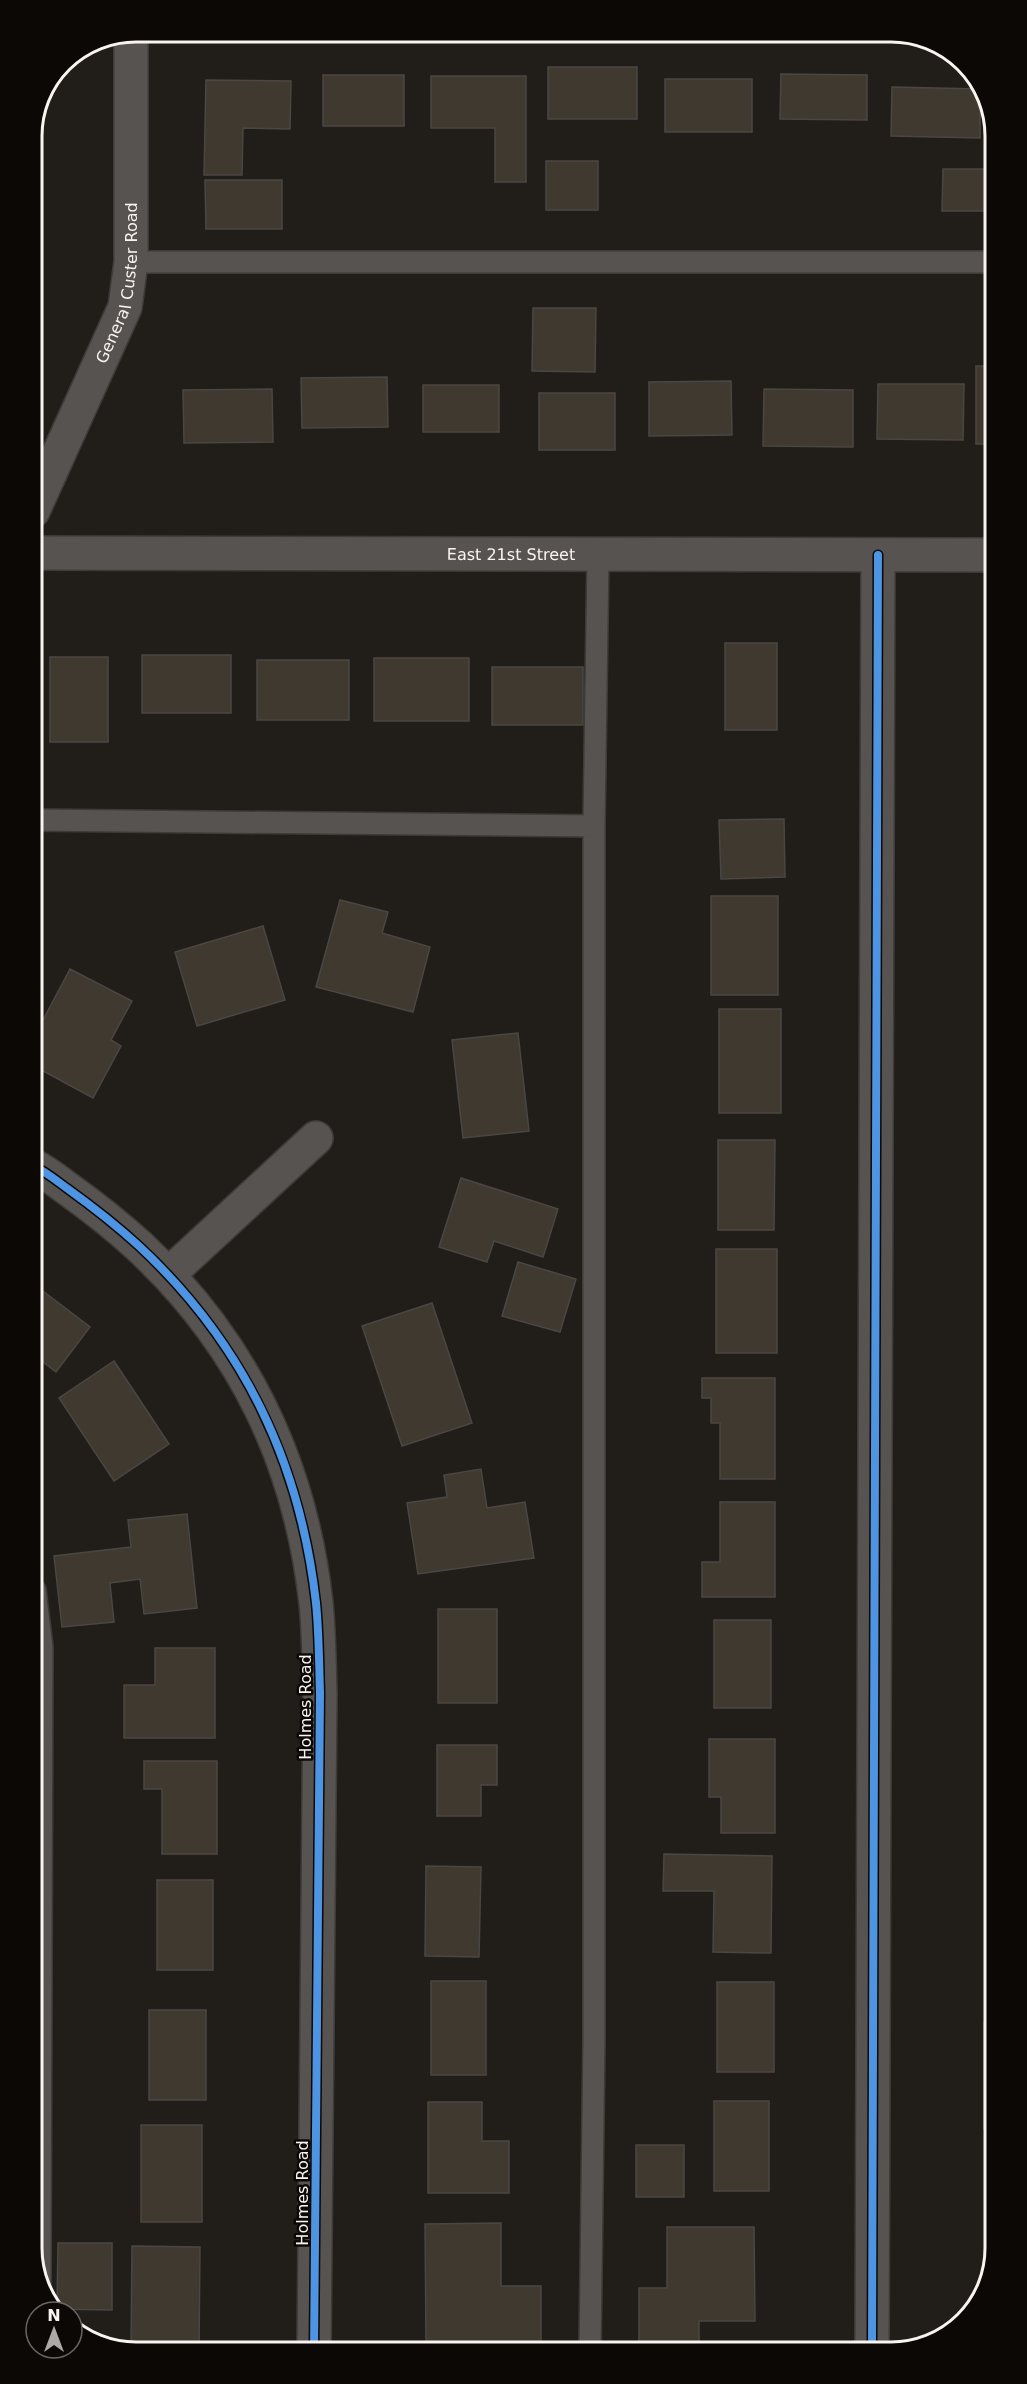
<svg xmlns="http://www.w3.org/2000/svg" width="1027" height="2384" font-family="'DejaVu Sans',sans-serif">
<style>
.building{fill:#3f392f;stroke:#494744;stroke-width:1.5}
.lines{fill:none;stroke-linecap:round;stroke-linejoin:round}
.lane-casing{stroke:#3d3b38;stroke-width:24}
.street-casing{stroke:#3d3b38;stroke-width:36}
.lane{stroke:#575351;stroke-width:21}
.street{stroke:#575351;stroke-width:33}
.cycleway-casing{stroke:#0b0806;stroke-width:11}
.cycleway{stroke:#4d94e3;stroke-width:8}
.labels{text-anchor:middle;stroke-width:5;stroke-linejoin:round;paint-order:stroke}
.street-label{font-size:16px;fill:#f9f4f0;stroke:#0b0806}
.rim{fill:none;stroke:#f9f4f0;stroke-width:3}
</style>
<rect width="100%" height="100%" fill="#211e1a"/>
<path class="building" d="M 548,67 L 637,67 L 637,119 L 548,119 Z
M 781,74 L 867,75 L 867,120 L 780,119 Z
M 323,75 L 404,75 L 404,126 L 323,126 Z
M 431,76 L 526,76 L 526,182 L 495,182 L 495,128 L 431,128 Z
M 665,79 L 752,79 L 752,132 L 665,132 Z
M 206,80 L 291,81 L 290,129 L 243,128 L 242,175 L 204,175 Z
M 892,87 L 980,89 L 980,138 L 891,136 Z
M 546,161 L 598,161 L 598,210 L 546,210 Z
M 943,169 L 986,169 L 986,211 L 942,211 Z
M 205,180 L 282,180 L 282,229 L 206,229 Z
M 533,308 L 596,308 L 595,372 L 532,371 Z
M 976,366 L 991,366 L 991,444 L 976,444 Z
M 387,377 L 388,427 L 302,428 L 301,378 Z
M 731,381 L 732,435 L 649,436 L 649,382 Z
M 878,384 L 964,384 L 963,440 L 877,439 Z
M 423,385 L 499,385 L 499,432 L 423,432 Z
M 272,389 L 273,442 L 184,443 L 183,390 Z
M 764,389 L 853,390 L 853,447 L 763,446 Z
M 539,393 L 615,393 L 615,450 L 539,450 Z
M 725,643 L 777,643 L 777,730 L 725,730 Z
M 142,655 L 231,655 L 231,713 L 142,713 Z
M 50,657 L 108,657 L 108,742 L 50,742 Z
M 374,658 L 469,658 L 469,721 L 374,721 Z
M 257,660 L 349,660 L 349,720 L 257,720 Z
M 492,667 L 583,667 L 583,725 L 492,725 Z
M 784,819 L 785,877 L 721,879 L 719,820 Z
M 711,896 L 778,896 L 778,995 L 711,995 Z
M 340,900 L 388,912 L 382,933 L 430,947 L 413,1012 L 316,987 Z
M 263,926 L 285,1000 L 197,1026 L 175,952 Z
M 70,969 L 132,1001 L 111,1040 L 121,1046 L 93,1098 L 34,1066 L 34,1037 Z
M 719,1009 L 781,1009 L 781,1113 L 719,1113 Z
M 518,1033 L 529,1131 L 463,1138 L 452,1040 Z
M 718,1140 L 775,1140 L 774,1230 L 718,1230 Z
M 461,1178 L 558,1209 L 543,1257 L 494,1241 L 487,1262 L 439,1247 Z
M 990,1248 L 993,1248 L 993,1338 L 990,1338 Z
M 716,1249 L 777,1249 L 777,1353 L 716,1353 Z
M 518,1262 L 576,1279 L 560,1332 L 502,1316 Z
M 35,1285 L 90,1327 L 56,1372 L 35,1356 Z
M 432,1303 L 472,1423 L 402,1446 L 362,1326 Z
M 114,1361 L 169,1444 L 114,1481 L 59,1398 Z
M 988,1363 L 993,1363 L 993,1418 L 988,1418 Z
M 702,1378 L 775,1378 L 775,1479 L 720,1479 L 720,1423 L 711,1423 L 711,1398 L 702,1398 Z
M 481,1469 L 487,1508 L 525,1502 L 534,1558 L 418,1574 L 407,1503 L 447,1497 L 444,1475 Z
M 992,1479 L 993,1479 L 994,1568 L 991,1568 Z
M 720,1502 L 775,1502 L 775,1597 L 702,1597 L 702,1562 L 720,1562 Z
M 187,1514 L 197,1608 L 144,1614 L 140,1579 L 110,1583 L 114,1622 L 62,1627 L 54,1556 L 131,1547 L 128,1520 Z
M 989,1607 L 994,1607 L 994,1716 L 989,1716 Z
M 438,1609 L 497,1609 L 497,1703 L 438,1703 Z
M 714,1620 L 771,1620 L 771,1708 L 714,1708 Z
M 155,1648 L 215,1648 L 215,1738 L 124,1738 L 124,1685 L 155,1685 Z
M 709,1739 L 775,1739 L 775,1833 L 721,1833 L 721,1797 L 709,1797 Z
M 437,1745 L 497,1745 L 497,1785 L 481,1785 L 481,1816 L 437,1816 Z
M 985,1748 L 994,1748 L 994,1860 L 985,1860 Z
M 144,1761 L 217,1761 L 217,1854 L 162,1854 L 162,1789 L 144,1789 Z
M 664,1854 L 772,1856 L 771,1953 L 713,1952 L 714,1891 L 663,1891 Z
M 426,1866 L 481,1867 L 479,1957 L 425,1956 Z
M 157,1880 L 213,1880 L 213,1970 L 157,1970 Z
M 992,1885 L 995,1885 L 995,2001 L 992,2001 Z
M 431,1981 L 486,1981 L 486,2075 L 431,2075 Z
M 717,1982 L 774,1982 L 774,2072 L 717,2072 Z
M 149,2010 L 206,2010 L 206,2100 L 149,2100 Z
M 984,2022 L 995,2022 L 995,2129 L 984,2129 Z
M 714,2101 L 769,2101 L 769,2191 L 714,2191 Z
M 428,2102 L 482,2102 L 482,2141 L 509,2141 L 509,2193 L 428,2193 Z
M 141,2125 L 202,2125 L 202,2222 L 141,2222 Z
M 636,2145 L 684,2145 L 684,2197 L 636,2197 Z
M 501,2223 L 501,2286 L 541,2286 L 541,2342 L 426,2342 L 425,2224 Z
M 667,2227 L 754,2227 L 755,2321 L 699,2321 L 699,2348 L 639,2348 L 639,2288 L 667,2288 Z
M 987,2235 L 995,2235 L 995,2248 L 987,2272 Z
M 58,2243 L 112,2243 L 112,2310 L 57,2309 Z
M 132,2246 L 200,2247 L 199,2351 L 131,2350 Z"/>
<g class="lines">
<defs>
<path id="lane" d="M 131,262 L 990,262
M 33,820 L 594,826
M 35,1590 L 42,1647 L 40,2286
M 590,2349 L 594,2040 L 594,826 L 598,554"/>
<g id="street">
<path id="s1" d="M 33,511 L 125,307 L 131,262 L 131,39"/>
<path id="s2" d="M 33,553 L 991,555"/>
<path d="M 34,1166 C 46,1172 57,1181 68,1189 C 93,1207 116,1225 139,1246 C 243,1343 300,1461 316,1603 C 319,1632 319,1663 320,1693 L 314,2351"/>
<path d="M 169,1274 L 316,1138"/>
<path d="M 872,2347 L 878,555"/>
</g>
</defs>
<use href="#lane" class="lane-casing"/>
<use href="#street" class="street-casing"/>
<use href="#lane" class="lane"/>
<use href="#street" class="street"/>
<defs>
<path id="cycleway" d="M 34,1166 C 46,1172 57,1181 68,1189 C 93,1207 116,1225 139,1246 C 243,1343 300,1461 316,1603 C 319,1632 319,1663 320,1693 L 314,2351
M 872,2347 L 878,555"/>
</defs>
<use href="#cycleway" class="cycleway-casing"/>
<use href="#cycleway" class="cycleway"/>
</g>
<g class="labels">
<g class="street-label">
<text dy="6" stroke="none"><textPath href="#s1" startOffset="246">General Custer Road</textPath></text>
<text dy="6" stroke="none"><textPath href="#s2" startOffset="478">East 21st Street</textPath></text>
<text transform="translate(305 1707) rotate(-90)" y="6">Holmes Road</text>
<text transform="translate(302 2193) rotate(-90)" y="6">Holmes Road</text>
</g>
</g>
<path d="M0 0H1027V2384H0ZM136 42H891A94 94 0 0 1 985 136V2248A94 94 0 0 1 891 2342H136A94 94 0 0 1 42 2248V136A94 94 0 0 1 136 42Z" fill="#0b0806" fill-rule="evenodd"/>
<path class="rim" d="M136 42H891A94 94 0 0 1 985 136V2248A94 94 0 0 1 891 2342H136A94 94 0 0 1 42 2248V136A94 94 0 0 1 136 42Z"/>
<g transform="translate(54 2330)"><circle r="28" fill="#0b0806" stroke="#6a6664" stroke-width="1.5"/>
<path d="M0-4.5L10 22L0 15L-10 22Z" fill="#ada9a5"/>
<text y="-9" font-size="16" font-weight="bold" text-anchor="middle" fill="#f9f4f0">N</text>
</g>
</svg>
